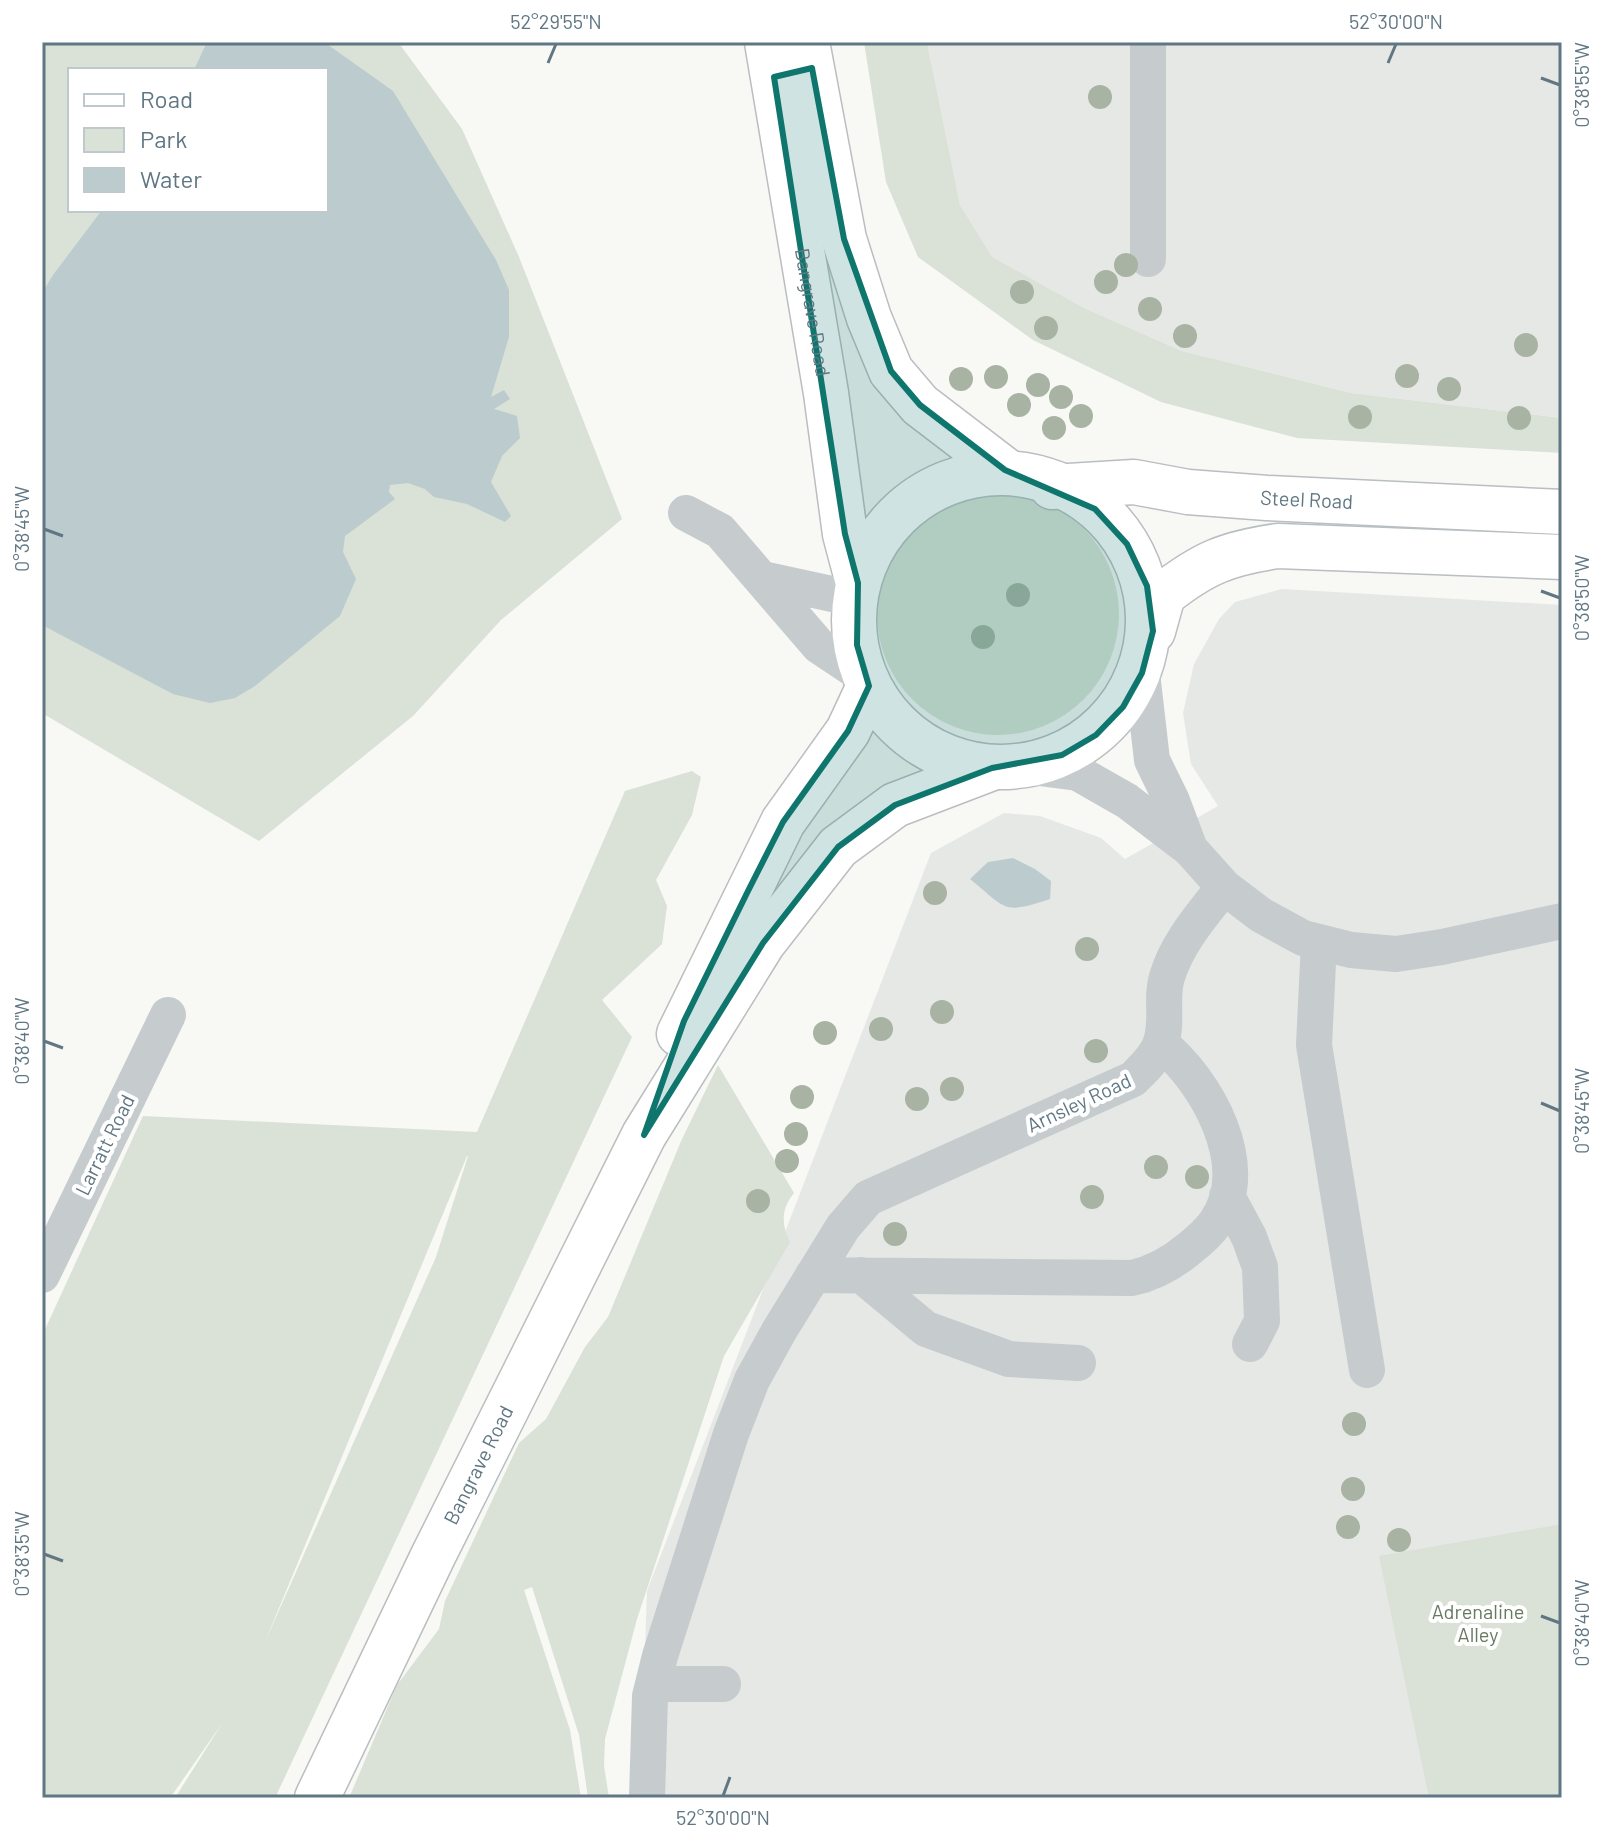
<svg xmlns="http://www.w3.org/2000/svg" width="1604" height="1840" font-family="Barlow,sans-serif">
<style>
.built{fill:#e6e8e6}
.green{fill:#dae1d6;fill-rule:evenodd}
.water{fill:#bccbce}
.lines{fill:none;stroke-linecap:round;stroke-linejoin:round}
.major-casing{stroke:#b8bec1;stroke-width:47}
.highway-casing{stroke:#babec1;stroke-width:47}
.minor{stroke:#c6cbce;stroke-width:36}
.major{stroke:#fff;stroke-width:44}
.highway{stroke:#fff;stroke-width:44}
.tree{fill:#a8b3a3}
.marked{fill:#0f766e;fill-opacity:0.2;stroke:#0f766e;stroke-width:6;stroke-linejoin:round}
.ticks{fill:none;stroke:#607783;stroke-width:3}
.labels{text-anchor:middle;stroke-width:8;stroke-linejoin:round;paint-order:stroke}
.street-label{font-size:20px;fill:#607783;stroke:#fff}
.park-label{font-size:20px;fill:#667a60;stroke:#fff}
.neatline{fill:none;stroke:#607783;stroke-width:3}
.ticks-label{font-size:20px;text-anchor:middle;fill:#607783}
</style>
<rect width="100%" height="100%" fill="#f8f8f5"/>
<path class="built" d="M 927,42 L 1562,42 L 1562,418 L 1351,393 L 1182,351 L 1084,308 L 991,257 L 960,205 Z
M 1282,589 L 1562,605 L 1562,1798 L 640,1798 L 647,1591 L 931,853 L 1004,813 L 1040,816 L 1101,838 L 1125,859 L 1218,806 L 1191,764 L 1183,713 L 1194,664 L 1219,619 L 1235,602 Z"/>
<path class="green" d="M 42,42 L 398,42 L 462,129 L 519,257 L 622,519 L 501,620 L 413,716 L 259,841 L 42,713 ZM 70,70 L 326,70 L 326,210 L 70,210 Z
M 864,42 L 927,42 L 960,205 L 992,257 L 1084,308 L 1182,351 L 1351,393 L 1562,418 L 1562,453 L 1297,438 L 1161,402 L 1033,340 L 918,257 L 886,182 Z
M877 614a121 121 0 1 1 242 0a121 121 0 1 1-242 0Z
M 692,771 L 701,777 L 692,815 L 656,880 L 667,906 L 662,944 L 602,1000 L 632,1037 L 275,1798 L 175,1798 L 223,1722 L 170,1798 L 42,1798 L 42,1336 L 143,1116 L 477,1132 L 625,791 ZM 468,1156 L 436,1257 L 264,1644 L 467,1156 Z
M 718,1065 L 794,1193 C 781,1209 781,1224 790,1242 L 724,1356 L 637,1619 L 605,1739 L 604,1766 L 609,1798 L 588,1798 L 579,1735 L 532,1587 L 524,1590 L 570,1730 L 581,1798 L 349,1798 L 397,1685 L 439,1629 L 445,1601 L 519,1443 L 546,1419 L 585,1347 L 608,1317 L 682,1139 Z
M 1562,1524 L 1562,1798 L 1429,1798 L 1379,1556 Z"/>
<path class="water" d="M 207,42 L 324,42 L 393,91 L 496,260 L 509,290 L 509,337 L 491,397 L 504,390 L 510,399 L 494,409 L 517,416 L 520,438 L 502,456 L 491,482 L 511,516 L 505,522 L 467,504 L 434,497 L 425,489 L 408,483 L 390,485 L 389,492 L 395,499 L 345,536 L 343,552 L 356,579 L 340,616 L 255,686 L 235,698 L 210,703 L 173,694 L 42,625 L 42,293 L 53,275 L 102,210 L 326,210 L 326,70 L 194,70 Z
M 1013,858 L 1035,869 L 1051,881 L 1050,899 C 1002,915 1007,909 970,879 L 988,862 Z"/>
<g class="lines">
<defs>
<g id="major">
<path id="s1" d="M 1052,487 L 1134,482 L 1188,492 L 1267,498 L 1562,512"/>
<path d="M 1153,631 L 1163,595 C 1203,563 1228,553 1278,546 L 1562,557"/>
</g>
<g id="highway">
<path id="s2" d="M 767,42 L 826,393 L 845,534 L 858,583"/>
<path d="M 807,42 L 844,239 L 869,318 L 891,371 L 920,405 L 1005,470"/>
<circle cx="1001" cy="620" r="147"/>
<path d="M 679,1034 L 783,822 L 848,731 L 869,686"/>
<path id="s3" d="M 317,1798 L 433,1556 L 644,1135 L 763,943 L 838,847 L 895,805 L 992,768"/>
</g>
</defs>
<use href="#major" class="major-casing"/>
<use href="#highway" class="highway-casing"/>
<path class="minor" d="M 1148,259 L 1148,42
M 686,513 L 720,531 L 819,646 L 864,676
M 763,579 L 855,599
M 1142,673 L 1152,760 L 1172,801 L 1190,849
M 1024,766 L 1078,773 L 1127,801 L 1190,849 L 1224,887 L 1261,915 L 1303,938 L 1351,950 L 1396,954 L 1442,947 L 1562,921
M 1319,942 L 1314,1045 L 1367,1370
M 1227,1196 L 1249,1237 L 1260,1267 L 1262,1321 L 1250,1344
M 42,1275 L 168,1015
M 813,1275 L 1132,1278 C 1155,1273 1172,1263 1190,1248 C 1200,1240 1209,1232 1216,1222 C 1255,1166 1206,1080 1161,1044
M 861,1275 L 926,1329 L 1009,1359 L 1078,1363
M 653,1684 L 723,1684
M 647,1798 L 650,1696 L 660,1656 L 731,1434 L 752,1380 L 779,1331 L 843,1227 L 868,1198 L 1133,1079 C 1143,1069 1155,1058 1160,1045 C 1169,1023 1160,999 1167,977 C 1177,943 1202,915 1224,887"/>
<use href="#major" class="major"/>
<use href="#highway" class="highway"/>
</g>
<g class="tree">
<circle cx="1100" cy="97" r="12"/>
<circle cx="1126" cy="265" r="12"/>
<circle cx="1106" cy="282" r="12"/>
<circle cx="1022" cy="292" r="12"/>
<circle cx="1150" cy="309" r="12"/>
<circle cx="1046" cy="328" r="12"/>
<circle cx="1185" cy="336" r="12"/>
<circle cx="1526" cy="345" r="12"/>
<circle cx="1407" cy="376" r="12"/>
<circle cx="996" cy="377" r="12"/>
<circle cx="961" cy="379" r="12"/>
<circle cx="1038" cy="385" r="12"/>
<circle cx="1449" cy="389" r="12"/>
<circle cx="1061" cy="397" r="12"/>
<circle cx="1019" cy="405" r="12"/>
<circle cx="1081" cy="416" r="12"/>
<circle cx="1360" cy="417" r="12"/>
<circle cx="1519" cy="418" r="12"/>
<circle cx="1054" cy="428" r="12"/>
<circle cx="1018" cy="595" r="12"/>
<circle cx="983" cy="637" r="12"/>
<circle cx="935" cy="893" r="12"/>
<circle cx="1087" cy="949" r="12"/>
<circle cx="942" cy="1012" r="12"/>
<circle cx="881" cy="1029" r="12"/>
<circle cx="825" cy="1033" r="12"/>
<circle cx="1096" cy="1051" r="12"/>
<circle cx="952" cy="1089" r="12"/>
<circle cx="802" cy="1097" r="12"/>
<circle cx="917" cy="1099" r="12"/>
<circle cx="796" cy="1134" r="12"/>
<circle cx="787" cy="1161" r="12"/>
<circle cx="1156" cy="1167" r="12"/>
<circle cx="1197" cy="1177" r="12"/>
<circle cx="1092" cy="1197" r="12"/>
<circle cx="758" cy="1201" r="12"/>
<circle cx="895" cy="1234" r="12"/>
<circle cx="1354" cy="1424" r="12"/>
<circle cx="1353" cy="1489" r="12"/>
<circle cx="1348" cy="1527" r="12"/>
<circle cx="1399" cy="1540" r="12"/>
</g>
<path class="marked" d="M 812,68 L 844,239 L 891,371 L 920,405 L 1005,470 L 1095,509 L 1127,544 L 1147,586 L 1153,631 L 1142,673 L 1123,707 L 1096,735 L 1062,755 L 992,768 L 895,805 L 838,847 L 763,943 L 644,1135 L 684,1021 L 748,891 L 783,822 L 848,731 L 869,686 L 857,645 L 858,583 L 845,534 L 774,77 Z"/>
<path class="ticks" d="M 548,63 L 556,44M 1388,63 L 1396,44M 1541,78 L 1560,85M 44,529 L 63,536M 1541,591 L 1560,598M 44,1041 L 63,1048M 1541,1103 L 1560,1111M 44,1554 L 63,1561M 1541,1616 L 1560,1623M 723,1796 L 730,1777"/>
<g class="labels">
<g class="street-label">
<text dy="7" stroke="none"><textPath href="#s2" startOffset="274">Bangrave Road</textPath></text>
<text dy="7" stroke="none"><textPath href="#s1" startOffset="256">Steel Road</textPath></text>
<text transform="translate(1079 1103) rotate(-25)" y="7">Arnsley Road</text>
<text transform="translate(105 1145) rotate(-64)" y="7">Larratt Road</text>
<text dy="7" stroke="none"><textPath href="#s3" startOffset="370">Bangrave Road</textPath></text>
</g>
<g class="park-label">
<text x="1478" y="1619">Adrenaline<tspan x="1478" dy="23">Alley</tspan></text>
</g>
</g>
<rect width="1604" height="1840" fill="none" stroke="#ffffff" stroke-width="88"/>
<rect x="68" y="68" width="260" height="144" fill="#ffffff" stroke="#bfc9cd" stroke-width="2"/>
<rect x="84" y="94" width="40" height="12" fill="#ffffff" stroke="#bfc9cd" stroke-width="2"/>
<text x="140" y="108" font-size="24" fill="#607783">Road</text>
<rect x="84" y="128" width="40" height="24" fill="#dae1d6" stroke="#bfc9cd" stroke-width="2"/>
<text x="140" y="148" font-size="24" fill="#607783">Park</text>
<rect x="84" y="168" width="40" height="24" fill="#bccbce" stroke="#bfc9cd" stroke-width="2"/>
<text x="140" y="188" font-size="24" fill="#607783">Water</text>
<rect x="44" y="44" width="1516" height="1752" class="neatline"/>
<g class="ticks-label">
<text x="556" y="29">52°29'55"N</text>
<text x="1396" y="29">52°30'00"N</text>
<text transform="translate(1582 85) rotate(-90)" y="7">0°38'55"W</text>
<text transform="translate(22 529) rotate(-90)" y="7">0°38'45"W</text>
<text transform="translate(1582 598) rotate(-90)" y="7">0°38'50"W</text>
<text transform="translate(22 1041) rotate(-90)" y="7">0°38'40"W</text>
<text transform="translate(1582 1111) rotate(-90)" y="7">0°38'45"W</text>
<text transform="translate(22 1554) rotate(-90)" y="7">0°38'35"W</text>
<text transform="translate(1582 1623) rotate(-90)" y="7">0°38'40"W</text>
<text x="723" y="1825">52°30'00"N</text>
</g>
</svg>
